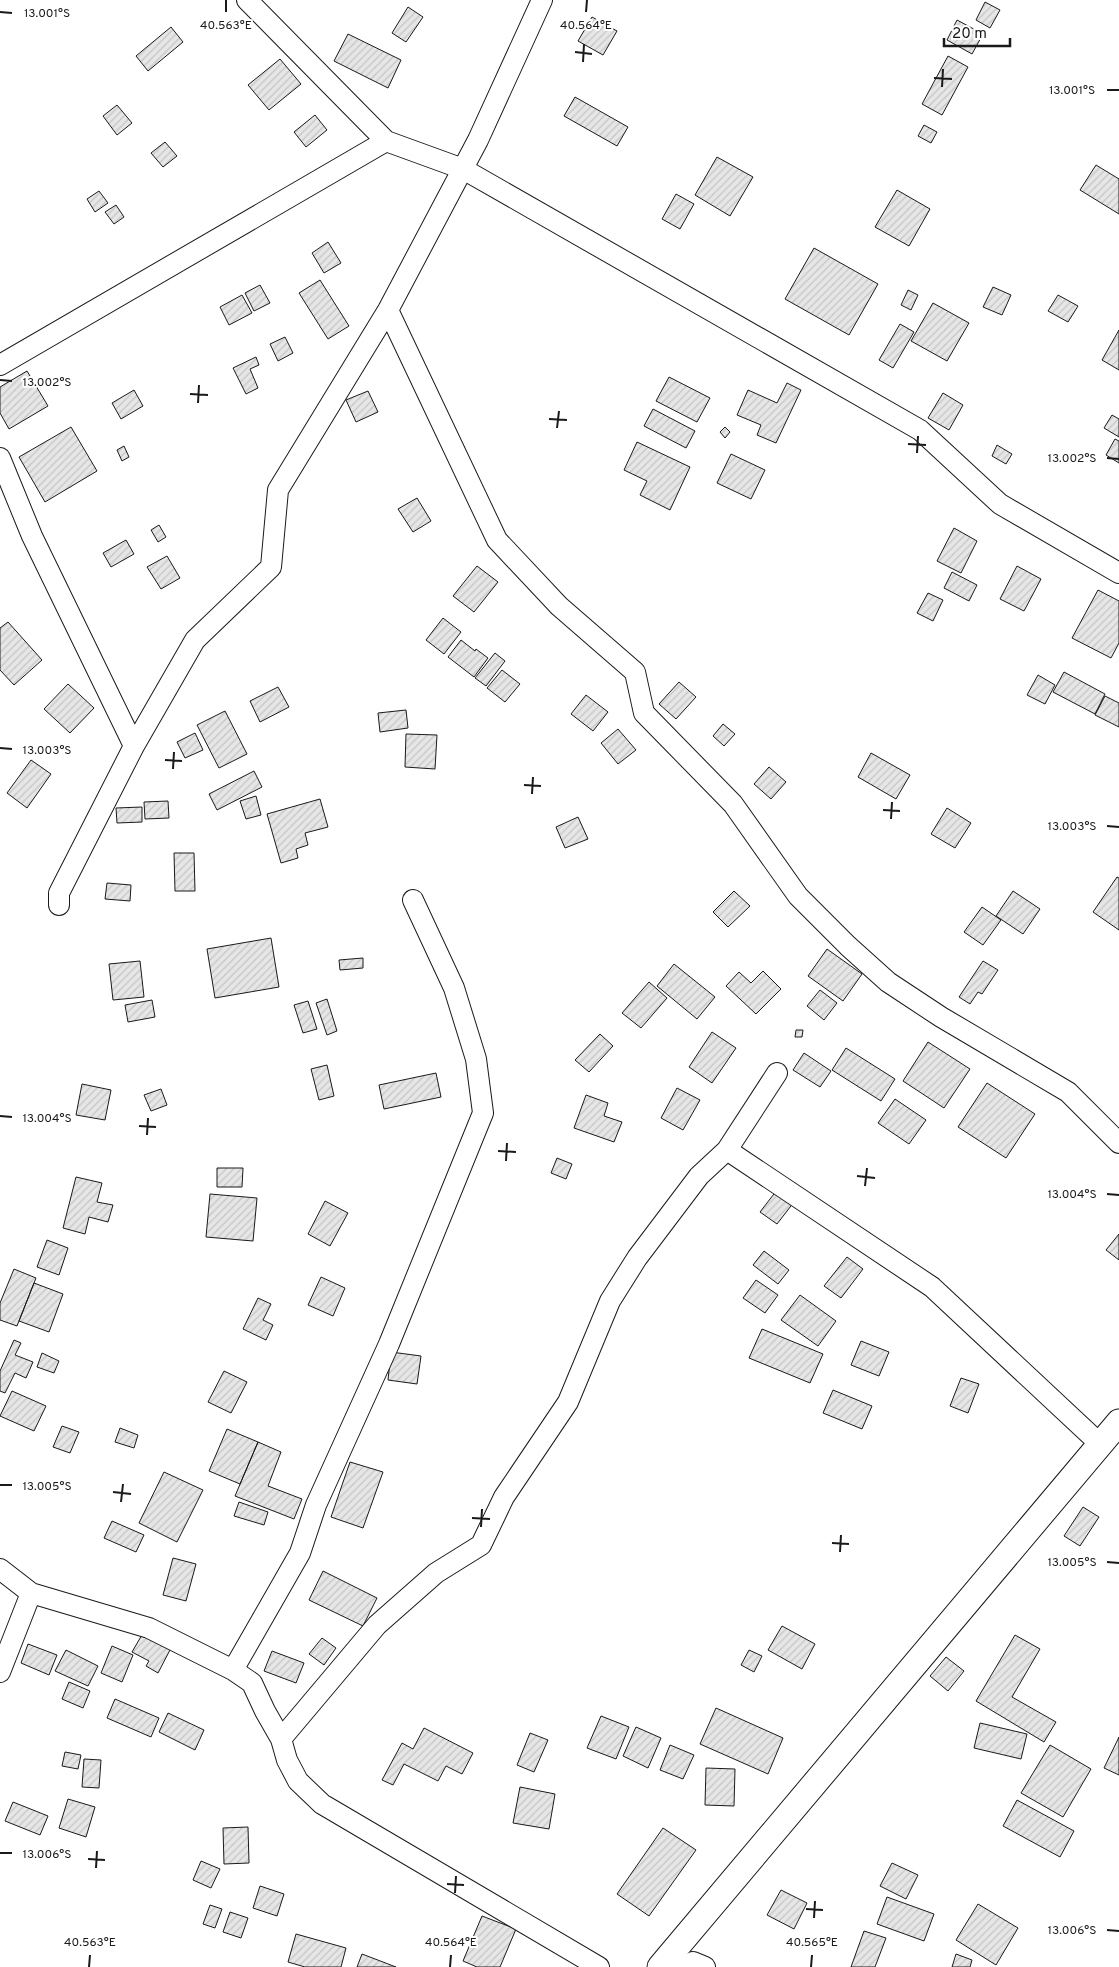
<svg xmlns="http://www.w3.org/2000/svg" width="1119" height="1967" font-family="Overpass,sans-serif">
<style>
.building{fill:url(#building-hatch);stroke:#1a1a1a}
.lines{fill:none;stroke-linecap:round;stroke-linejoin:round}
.minor-casing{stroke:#1a1a1a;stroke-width:22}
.tertiary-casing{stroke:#1a1a1a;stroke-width:27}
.minor{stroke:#fff;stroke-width:20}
.tertiary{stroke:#fff;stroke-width:25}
.ticks{fill:none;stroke:#1a1a1a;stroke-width:2}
.ticks-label{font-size:12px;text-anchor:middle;fill:#1a1a1a;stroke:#fff;stroke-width:4;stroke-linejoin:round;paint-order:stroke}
</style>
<defs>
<pattern id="building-hatch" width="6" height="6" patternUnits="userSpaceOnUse" patternTransform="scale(1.25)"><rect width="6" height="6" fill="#e6e6e6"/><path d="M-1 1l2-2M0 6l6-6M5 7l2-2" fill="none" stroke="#c5c5c5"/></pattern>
</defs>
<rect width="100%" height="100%" fill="#fff"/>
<path class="building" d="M 985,2 L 1000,10 L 990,28 L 976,20 Z
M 408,7 L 423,17 L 406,42 L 392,33 Z
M 592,17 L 617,31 L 603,55 L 578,41 Z
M 957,20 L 983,34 L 972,54 L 947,40 Z
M 171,27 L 183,42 L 148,71 L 136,56 Z
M 348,34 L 401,60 L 388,88 L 334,61 Z
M 948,56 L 968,67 L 942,115 L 922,104 Z
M 280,59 L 301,84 L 269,110 L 248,85 Z
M 575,97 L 628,127 L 617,146 L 564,116 Z
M 117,105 L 132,123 L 117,135 L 103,116 Z
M 315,115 L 327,130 L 306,147 L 294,132 Z
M 924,125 L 937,132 L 931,143 L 918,136 Z
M 165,142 L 177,156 L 163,167 L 151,153 Z
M 717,157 L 753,177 L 730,216 L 695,195 Z
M 1096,165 L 1119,179 L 1119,214 L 1080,190 Z
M 897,190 L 930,209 L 909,246 L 875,227 Z
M 99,191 L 108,203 L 95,212 L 87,199 Z
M 676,194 L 694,204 L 680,229 L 662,219 Z
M 116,205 L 124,217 L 114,224 L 105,212 Z
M 328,242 L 341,263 L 324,273 L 312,253 Z
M 814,248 L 878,284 L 849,335 L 785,299 Z
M 320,280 L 349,326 L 328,339 L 299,293 Z
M 260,285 L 270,303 L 254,311 L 245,293 Z
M 993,287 L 1011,295 L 1002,315 L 983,307 Z
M 908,290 L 918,295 L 911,310 L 901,305 Z
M 242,295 L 252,313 L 229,325 L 220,307 Z
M 1058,295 L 1078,306 L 1068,322 L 1048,311 Z
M 933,303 L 969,323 L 947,361 L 911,341 Z
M 900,324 L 914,332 L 893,368 L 879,360 Z
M 1119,330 L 1119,370 L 1102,360 Z
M 285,337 L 293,353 L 278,361 L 270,344 Z
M 256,357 L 259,365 L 250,369 L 258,388 L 246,394 L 233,368 Z
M 27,371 L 48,406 L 9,429 L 0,413 L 0,387 Z
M 669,377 L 710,398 L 697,422 L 656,401 Z
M 787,383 L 801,390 L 776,443 L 757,435 L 761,425 L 737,415 L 748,390 L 777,403 Z
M 134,390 L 143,406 L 121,419 L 112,403 Z
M 368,391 L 378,412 L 356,422 L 346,400 Z
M 943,393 L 963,405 L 949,430 L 928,418 Z
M 653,409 L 695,431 L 686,448 L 644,426 Z
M 1112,415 L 1119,419 L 1119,437 L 1104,428 Z
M 71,427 L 97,471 L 45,502 L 19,457 Z
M 725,427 L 730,432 L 725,438 L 720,432 Z
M 1115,439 L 1119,441 L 1119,463 L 1106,455 Z
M 637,442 L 690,467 L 670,510 L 640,495 L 647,481 L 624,470 Z
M 997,445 L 1012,454 L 1006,464 L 992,456 Z
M 124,446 L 129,457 L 122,461 L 117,450 Z
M 731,454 L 765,470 L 751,499 L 717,483 Z
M 417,498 L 431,521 L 413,532 L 398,509 Z
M 159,525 L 166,537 L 158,542 L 151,530 Z
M 954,528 L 977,541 L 961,573 L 937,561 Z
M 126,540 L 134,554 L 111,567 L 103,553 Z
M 167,556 L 180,578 L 161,589 L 147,567 Z
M 477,566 L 498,582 L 474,612 L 453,596 Z
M 1017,566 L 1041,579 L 1024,611 L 1000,599 Z
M 952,572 L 977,585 L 969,601 L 944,588 Z
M 1098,590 L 1119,601 L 1119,643 L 1111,658 L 1072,638 Z
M 928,593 L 943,600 L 933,621 L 917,613 Z
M 443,618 L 461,632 L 444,654 L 426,640 Z
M 8,622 L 42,660 L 14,685 L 0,670 L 0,628 Z
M 461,640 L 475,651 L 476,649 L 488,658 L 474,677 L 448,657 Z
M 495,653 L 505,661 L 486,686 L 475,678 Z
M 502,670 L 520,684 L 505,702 L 487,688 Z
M 1064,672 L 1105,694 L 1095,714 L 1053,692 Z
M 1038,675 L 1055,685 L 1045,704 L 1027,695 Z
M 679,682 L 696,697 L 676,719 L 659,704 Z
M 68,684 L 94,708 L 70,733 L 44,709 Z
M 278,687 L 289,707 L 260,722 L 250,701 Z
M 586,695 L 608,712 L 593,731 L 571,714 Z
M 1105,696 L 1119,703 L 1119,727 L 1095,715 Z
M 406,710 L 408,728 L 380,732 L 378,713 Z
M 225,711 L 247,754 L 219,768 L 197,725 Z
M 723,724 L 735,734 L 724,746 L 713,736 Z
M 618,729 L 636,750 L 618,764 L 601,743 Z
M 195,733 L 203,750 L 185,758 L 177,742 Z
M 406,734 L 437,735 L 435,769 L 405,767 Z
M 871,753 L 910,775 L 896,799 L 858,777 Z
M 31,760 L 51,774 L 27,808 L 7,793 Z
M 769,767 L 786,782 L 771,799 L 754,784 Z
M 254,771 L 262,787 L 217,810 L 209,794 Z
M 256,796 L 261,815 L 246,819 L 240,801 Z
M 320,799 L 328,827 L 305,833 L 308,845 L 296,849 L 298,858 L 281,863 L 267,814 Z
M 168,801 L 169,818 L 145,819 L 144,802 Z
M 142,807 L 142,822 L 117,823 L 116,808 Z
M 947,808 L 971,823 L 955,848 L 931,834 Z
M 578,817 L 588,839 L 565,848 L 556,827 Z
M 174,853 L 194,853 L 195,891 L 175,891 Z
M 1117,877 L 1119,878 L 1119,930 L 1093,912 Z
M 107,883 L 131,885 L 130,901 L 105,899 Z
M 734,891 L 750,906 L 728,927 L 713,912 Z
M 1013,891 L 1040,909 L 1023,934 L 996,916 Z
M 982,907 L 1001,920 L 983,945 L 964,932 Z
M 271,938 L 279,987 L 215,998 L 207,949 Z
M 827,949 L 862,974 L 843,1001 L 808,976 Z
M 363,958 L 363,968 L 340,970 L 339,960 Z
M 140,961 L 144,997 L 113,1000 L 109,964 Z
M 983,961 L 998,970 L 982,994 L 978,992 L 970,1004 L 959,997 Z
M 674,964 L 715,997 L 697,1019 L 657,986 Z
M 763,971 L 781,989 L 756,1014 L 726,986 L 739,972 L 751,983 Z
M 649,982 L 667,998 L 641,1028 L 622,1013 Z
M 820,990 L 837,1003 L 824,1020 L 807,1006 Z
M 327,999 L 337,1031 L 327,1035 L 316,1003 Z
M 152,1000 L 155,1017 L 128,1022 L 125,1005 Z
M 308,1001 L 317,1029 L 303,1033 L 294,1005 Z
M 796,1030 L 803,1030 L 802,1037 L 795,1037 Z
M 712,1032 L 736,1048 L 712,1083 L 689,1067 Z
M 600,1034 L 613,1046 L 589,1072 L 575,1060 Z
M 928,1042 L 970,1069 L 944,1108 L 903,1081 Z
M 846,1048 L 895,1079 L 881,1101 L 832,1070 Z
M 804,1053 L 831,1071 L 820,1087 L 793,1070 Z
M 327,1065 L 334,1096 L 319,1100 L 311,1069 Z
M 436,1073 L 441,1097 L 384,1109 L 379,1085 Z
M 987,1083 L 1035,1114 L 1006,1158 L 958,1127 Z
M 82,1084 L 111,1090 L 105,1120 L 76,1115 Z
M 677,1088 L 700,1100 L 683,1130 L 661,1118 Z
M 161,1089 L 167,1105 L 151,1111 L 144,1095 Z
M 586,1095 L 608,1103 L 604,1116 L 622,1122 L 614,1142 L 574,1128 Z
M 895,1099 L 926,1120 L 909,1144 L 878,1123 Z
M 557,1158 L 572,1164 L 566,1179 L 551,1173 Z
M 217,1168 L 243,1168 L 242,1187 L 217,1187 Z
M 76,1177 L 102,1183 L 97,1202 L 113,1205 L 108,1222 L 89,1217 L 85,1234 L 63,1228 Z
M 777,1190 L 794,1202 L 777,1224 L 760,1212 Z
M 210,1194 L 257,1198 L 253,1241 L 206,1237 Z
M 325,1201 L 348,1213 L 330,1246 L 308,1234 Z
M 1119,1234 L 1119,1260 L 1106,1250 Z
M 47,1240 L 68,1248 L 59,1275 L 37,1267 Z
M 764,1251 L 789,1270 L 778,1284 L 753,1265 Z
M 847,1257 L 863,1269 L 841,1298 L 824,1286 Z
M 14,1269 L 36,1278 L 17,1326 L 0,1320 L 0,1303 Z
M 321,1277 L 345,1288 L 333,1316 L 308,1305 Z
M 756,1280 L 778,1295 L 765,1313 L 743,1298 Z
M 34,1283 L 63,1294 L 49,1332 L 19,1321 Z
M 800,1295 L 836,1321 L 818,1346 L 781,1320 Z
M 258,1298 L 271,1304 L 263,1320 L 273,1325 L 266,1340 L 243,1329 Z
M 762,1329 L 823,1354 L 810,1383 L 749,1358 Z
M 14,1340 L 21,1343 L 15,1355 L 33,1362 L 26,1378 L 15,1373 L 5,1393 L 0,1391 L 0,1371 Z
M 861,1341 L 889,1352 L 879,1376 L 851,1365 Z
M 391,1352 L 421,1356 L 417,1384 L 388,1380 Z
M 42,1353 L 59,1361 L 54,1373 L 37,1367 Z
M 224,1371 L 247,1382 L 231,1413 L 208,1402 Z
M 961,1378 L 979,1384 L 968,1413 L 950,1406 Z
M 833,1390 L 872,1406 L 862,1429 L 823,1413 Z
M 12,1391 L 46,1406 L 34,1431 L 0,1416 Z
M 62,1426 L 79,1432 L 70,1453 L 53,1447 Z
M 120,1428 L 138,1435 L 134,1448 L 115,1442 Z
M 227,1429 L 258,1442 L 240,1484 L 209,1471 Z
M 258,1442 L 281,1452 L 268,1486 L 302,1499 L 294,1519 L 235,1496 Z
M 350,1462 L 383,1472 L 363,1528 L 331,1517 Z
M 164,1472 L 203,1490 L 177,1542 L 139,1523 Z
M 239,1502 L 268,1512 L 264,1525 L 234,1516 Z
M 1083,1507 L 1099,1517 L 1080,1546 L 1064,1536 Z
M 112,1521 L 144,1535 L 136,1552 L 104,1538 Z
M 173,1558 L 196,1564 L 186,1601 L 163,1595 Z
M 323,1571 L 377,1598 L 363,1626 L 309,1600 Z
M 782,1626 L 815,1644 L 802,1669 L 768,1650 Z
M 143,1633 L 171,1648 L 158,1673 L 146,1666 L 149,1661 L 132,1652 Z
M 1015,1635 L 1040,1649 L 1012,1697 L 1056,1722 L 1044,1742 L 976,1701 Z
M 322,1638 L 336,1648 L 324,1665 L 309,1654 Z
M 28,1644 L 57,1655 L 49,1675 L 21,1663 Z
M 112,1646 L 133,1655 L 122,1682 L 101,1673 Z
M 66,1650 L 98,1666 L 88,1686 L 55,1671 Z
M 749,1650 L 762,1656 L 754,1672 L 741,1665 Z
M 272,1651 L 304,1663 L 296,1683 L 264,1671 Z
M 946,1657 L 964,1671 L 948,1691 L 930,1676 Z
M 69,1682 L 90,1691 L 83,1708 L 62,1699 Z
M 115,1699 L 159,1718 L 151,1737 L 107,1718 Z
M 716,1708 L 783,1738 L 768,1774 L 700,1744 Z
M 168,1713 L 204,1730 L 195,1750 L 159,1732 Z
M 601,1716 L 629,1727 L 616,1759 L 587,1748 Z
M 980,1723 L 1027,1734 L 1021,1759 L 974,1748 Z
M 636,1727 L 661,1738 L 648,1768 L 623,1756 Z
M 424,1728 L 473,1753 L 462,1774 L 446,1766 L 438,1781 L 404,1764 L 393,1785 L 382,1780 L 402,1743 L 413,1749 Z
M 530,1733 L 548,1740 L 534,1772 L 517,1765 Z
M 1119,1737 L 1119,1775 L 1104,1768 Z
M 670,1745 L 694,1755 L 683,1779 L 660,1770 Z
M 1050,1745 L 1091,1769 L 1063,1817 L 1021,1793 Z
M 65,1752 L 81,1755 L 78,1769 L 62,1766 Z
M 84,1759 L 101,1760 L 99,1788 L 82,1787 Z
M 706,1768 L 735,1769 L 734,1806 L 705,1805 Z
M 520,1787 L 555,1794 L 549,1829 L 513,1823 Z
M 68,1799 L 95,1807 L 86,1837 L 59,1828 Z
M 1017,1800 L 1074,1831 L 1060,1857 L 1003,1826 Z
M 13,1802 L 48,1816 L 40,1835 L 5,1821 Z
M 248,1827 L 249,1863 L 224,1864 L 223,1828 Z
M 663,1828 L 696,1850 L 649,1916 L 617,1894 Z
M 201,1861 L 220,1869 L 211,1888 L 193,1880 Z
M 892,1863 L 918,1875 L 906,1899 L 880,1886 Z
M 260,1886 L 284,1894 L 277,1916 L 253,1908 Z
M 781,1890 L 807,1903 L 794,1929 L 767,1915 Z
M 887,1897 L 934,1914 L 924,1941 L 877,1924 Z
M 978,1904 L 1018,1928 L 996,1965 L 956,1940 Z
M 210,1905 L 222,1909 L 215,1928 L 203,1924 Z
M 230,1912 L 248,1918 L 241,1938 L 223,1932 Z
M 482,1916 L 516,1929 L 500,1967 L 477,1967 L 463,1961 Z
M 864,1931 L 886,1938 L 875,1967 L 851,1967 Z
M 296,1934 L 346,1948 L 341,1967 L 305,1967 L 288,1962 Z
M 362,1954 L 396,1967 L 357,1967 Z
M 956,1954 L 972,1960 L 970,1967 L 952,1967 Z"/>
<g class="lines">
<defs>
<path id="minor" d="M 247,0 L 386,141 L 463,169 L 920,430 L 1000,504 L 1119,573
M 388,310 L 497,540 L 559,606 L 635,672 L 644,713 L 733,804 L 798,896 L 848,946 L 888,982 L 941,1017 L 1068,1092 L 1119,1143
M 0,365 L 386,141
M 0,458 L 32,536 L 134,746
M 59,905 L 59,893 L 134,746 L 195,640 L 271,567 L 278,490 L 388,310 L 478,140 L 542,0
M 727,1150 L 932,1287 L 1100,1444
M 0,1569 L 31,1593 L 149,1628 L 233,1670 L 252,1683 L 265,1711 L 281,1739 L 287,1760 L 298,1781 L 322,1804 L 599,1967
M 233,1670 L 300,1553 L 316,1505 L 389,1344 L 483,1113 L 476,1059 L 454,988 L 413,900
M 0,1672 L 31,1593
M 281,1739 L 377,1625 L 436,1573 L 481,1545 L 504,1497 L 568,1402 L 610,1301 L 637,1258 L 699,1176 L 727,1150 L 777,1073
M 684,1967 L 693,1962 L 705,1967"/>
<path id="tertiary" d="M 660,1967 L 1119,1422"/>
</defs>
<use href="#minor" class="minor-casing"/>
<use href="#tertiary" class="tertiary-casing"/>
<use href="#minor" class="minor"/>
<use href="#tertiary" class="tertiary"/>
</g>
<path class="ticks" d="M 0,12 L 12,13M 226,12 L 226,0M 586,12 L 587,0M 575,52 L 592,54M 583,62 L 584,44M 934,78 L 952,79M 942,87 L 943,69M 1107,90 L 1119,90M 0,380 L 12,381M 190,394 L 208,395M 198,403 L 199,385M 549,419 L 567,420M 557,428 L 559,411M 908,444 L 926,445M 917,453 L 918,436M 1107,458 L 1119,459M 0,748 L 12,749M 165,760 L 182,761M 173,769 L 174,752M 524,785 L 541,786M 532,794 L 533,777M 883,810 L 900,811M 891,819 L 892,802M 1107,826 L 1119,827M 0,1116 L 12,1117M 139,1126 L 156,1127M 147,1135 L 148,1118M 498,1151 L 516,1152M 506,1161 L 507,1143M 857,1176 L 875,1178M 865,1186 L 867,1168M 1107,1194 L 1119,1195M 0,1485 L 12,1485M 113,1492 L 131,1494M 121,1502 L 123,1484M 472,1518 L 490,1519M 481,1527 L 482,1509M 832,1543 L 849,1544M 840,1552 L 841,1535M 1107,1562 L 1119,1563M 0,1853 L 12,1853M 88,1859 L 105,1860M 96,1868 L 97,1851M 447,1884 L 464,1885M 455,1893 L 456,1876M 806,1909 L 823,1910M 814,1918 L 815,1901M 1107,1930 L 1119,1931M 89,1967 L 90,1955M 450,1967 L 451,1955M 811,1967 L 812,1955"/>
<g class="ticks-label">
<text x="47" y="17">13.001°S</text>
<text x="226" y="29">40.563°E</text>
<text x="586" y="29">40.564°E</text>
<text x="1072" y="94">13.001°S</text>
<text x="47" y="386">13.002°S</text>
<text x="1072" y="462">13.002°S</text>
<text x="47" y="754">13.003°S</text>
<text x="1072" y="830">13.003°S</text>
<text x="47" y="1122">13.004°S</text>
<text x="1072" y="1198">13.004°S</text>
<text x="47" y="1490">13.005°S</text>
<text x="1072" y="1566">13.005°S</text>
<text x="47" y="1858">13.006°S</text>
<text x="1072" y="1934">13.006°S</text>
<text x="90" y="1946">40.563°E</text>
<text x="451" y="1946">40.564°E</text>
<text x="812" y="1946">40.565°E</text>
</g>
<path d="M944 38v8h66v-8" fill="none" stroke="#1a1a1a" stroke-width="2.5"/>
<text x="952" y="38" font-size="15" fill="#1a1a1a" stroke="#ffffff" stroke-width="4" paint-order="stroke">20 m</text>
</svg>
